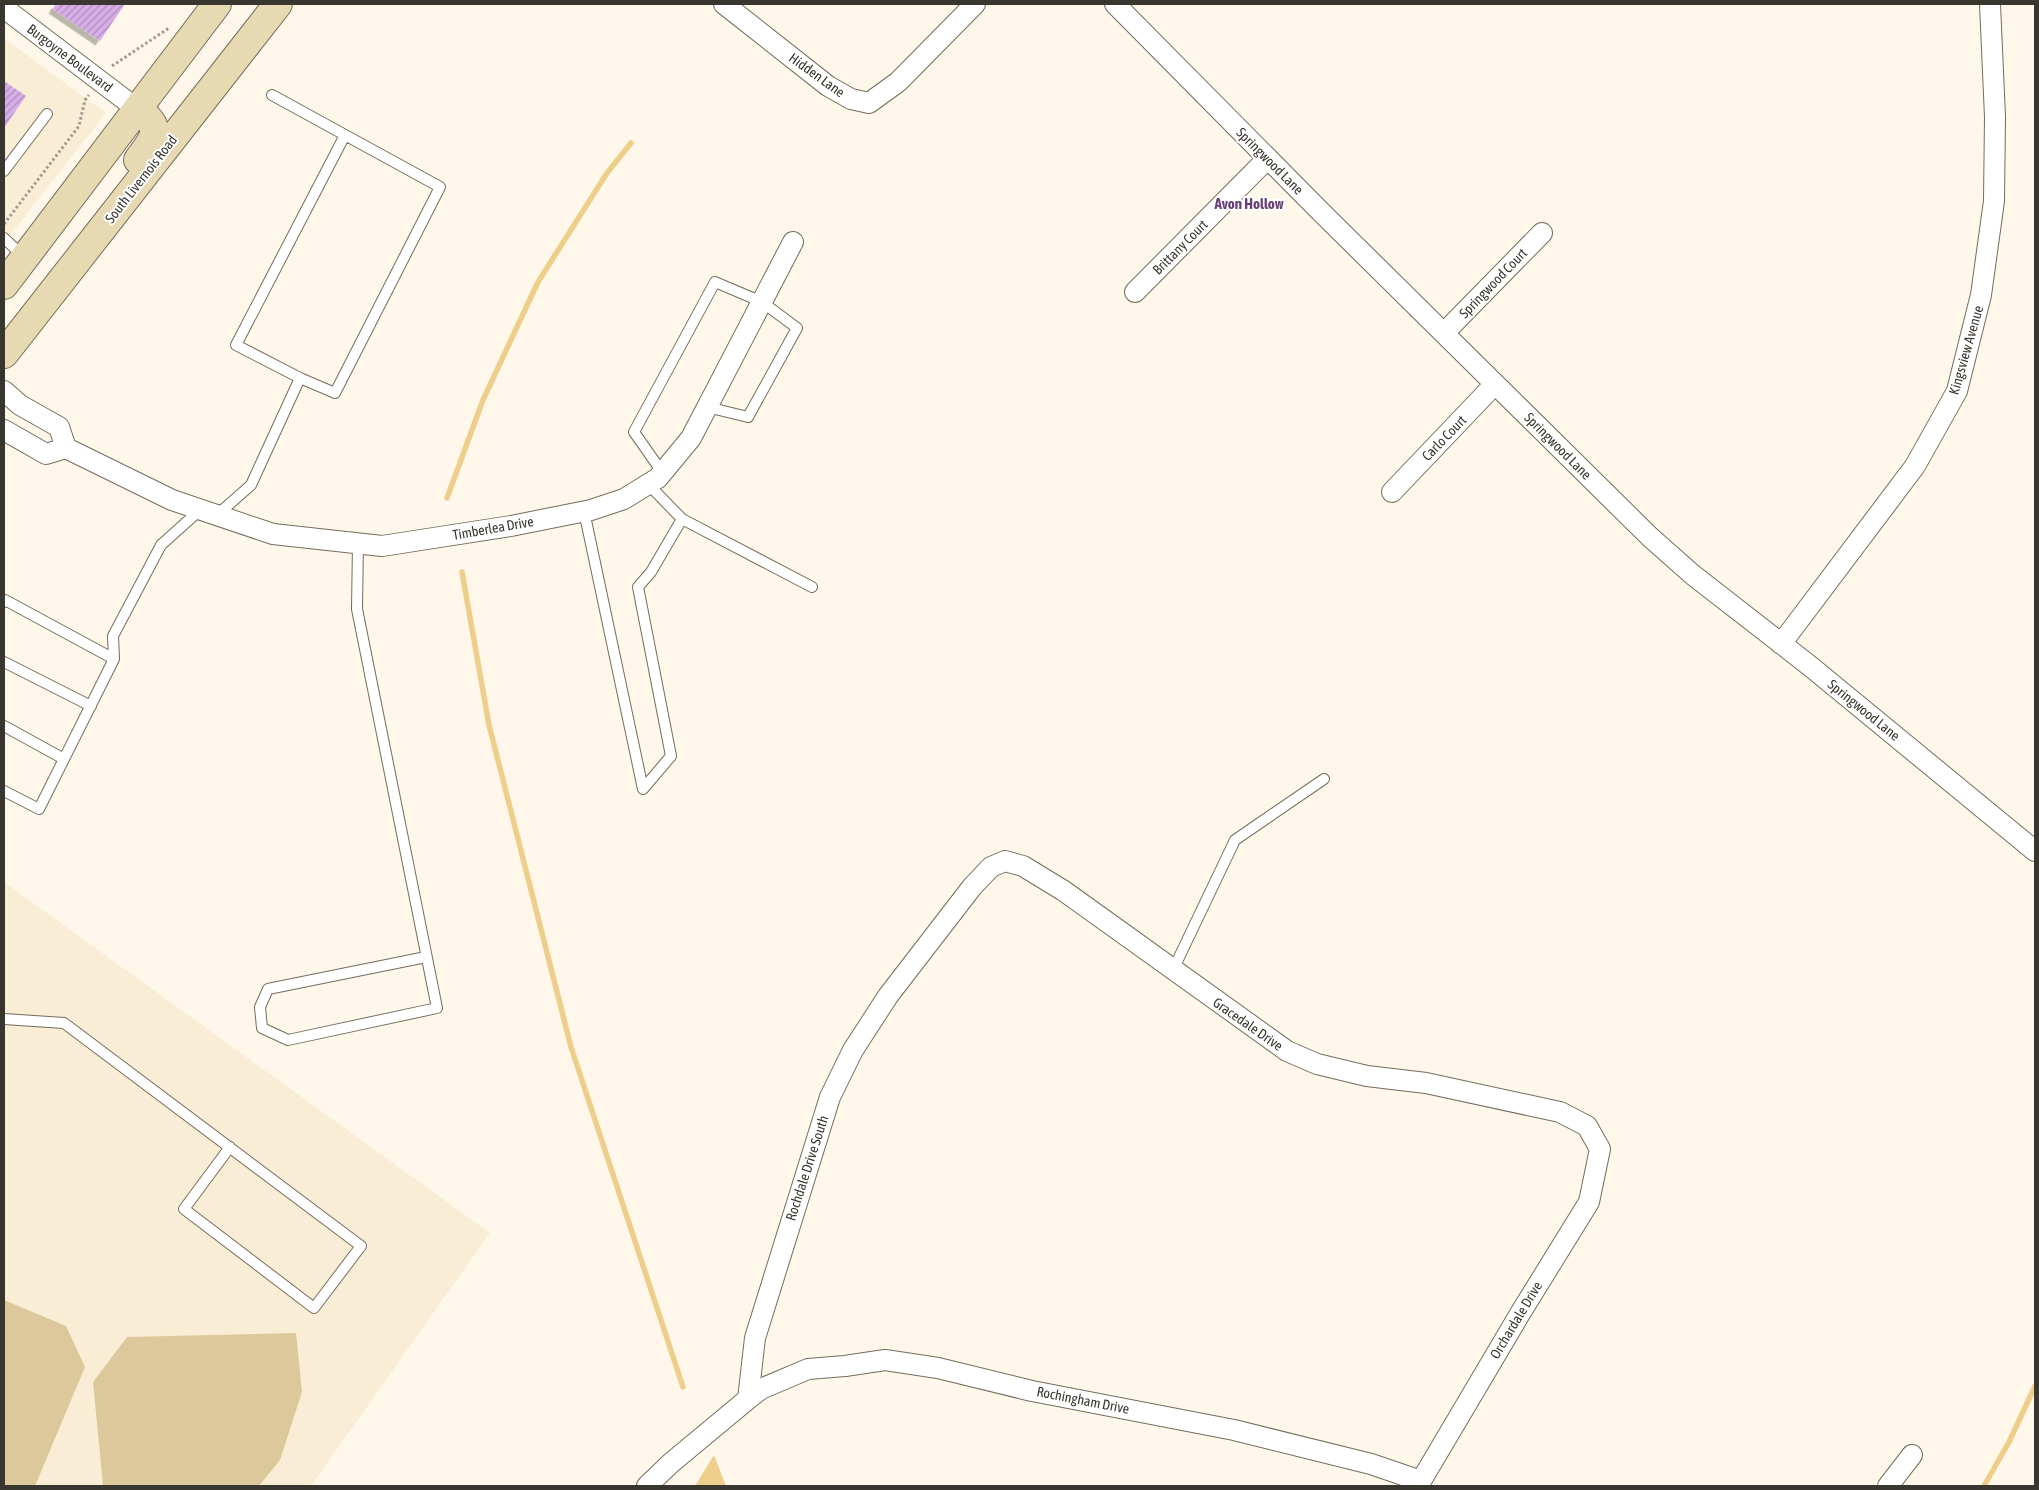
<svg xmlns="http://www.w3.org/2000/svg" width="2039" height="1490" font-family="'Asap Condensed',sans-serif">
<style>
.built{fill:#f9eed5}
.pitch{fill:#ddc89b}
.water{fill:#edce8a}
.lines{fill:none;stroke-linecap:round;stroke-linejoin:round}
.stream{stroke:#edce8a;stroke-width:5.5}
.building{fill:url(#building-hatch);filter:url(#shadow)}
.service-casing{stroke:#746d5d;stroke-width:12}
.minor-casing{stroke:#746d5d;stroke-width:22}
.secondary-casing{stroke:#746d5d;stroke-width:30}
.path{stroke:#a09a90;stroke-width:3;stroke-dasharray:2.5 2.5;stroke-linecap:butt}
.service{stroke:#fff;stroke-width:10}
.minor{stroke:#fff;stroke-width:20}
.secondary{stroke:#e7dab3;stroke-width:28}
.labels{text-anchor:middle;stroke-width:4;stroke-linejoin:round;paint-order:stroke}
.street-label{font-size:14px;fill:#39362f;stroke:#fff}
.neighbourhood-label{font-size:15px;font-weight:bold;fill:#683f76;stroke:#fff}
</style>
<defs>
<pattern id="building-hatch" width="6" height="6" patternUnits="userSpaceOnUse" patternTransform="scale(1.25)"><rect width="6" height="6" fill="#d8aee8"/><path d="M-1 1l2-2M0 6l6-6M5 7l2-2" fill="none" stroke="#b08ebc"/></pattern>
<filter id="shadow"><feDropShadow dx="-4.5" dy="4.5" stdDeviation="0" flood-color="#0004"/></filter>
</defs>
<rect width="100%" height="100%" fill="#fff8ea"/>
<path class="built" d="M 4,38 L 106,113 L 4,243 Z
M 4,882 L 490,1233 L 311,1486 L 4,1486 Z"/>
<path class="pitch" d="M 4,1300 L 66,1326 L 85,1367 L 35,1486 L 4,1486 Z
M 296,1333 L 302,1392 L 280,1460 L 259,1486 L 103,1486 L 93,1382 L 127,1337 Z"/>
<path class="water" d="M 714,1455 L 726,1486 L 695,1486 Z"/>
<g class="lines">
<path class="stream" d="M 447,498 L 483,400 L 538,282 L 607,173 L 631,143
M 462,572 L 489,725 L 571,1047 L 683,1387
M 1984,1486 L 2009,1442 L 2035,1386"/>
</g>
<path class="building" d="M 56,4 L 125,4 L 100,41 L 53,9 Z
M 4,81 L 26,96 L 4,128 Z"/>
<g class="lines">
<defs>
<path id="service" d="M 4,171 L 47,114
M 4,238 L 24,257
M 300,378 L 236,345 L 345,135
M 662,472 L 634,432 L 715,282 L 762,302 L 797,328 L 748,417 L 707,407
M 584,511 L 643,789 L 671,756 L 638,587 L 651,572 L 682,519 L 648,484
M 217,515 L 251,485 L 300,378 L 335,393 L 440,187 L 272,95
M 682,519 L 812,587
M 358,543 L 357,609 L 437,1008 L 288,1040 L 262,1028 L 260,1007 L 268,989 L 426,957
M 4,602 L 5,600 L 114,659
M 4,662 L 91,706
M 4,726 L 64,759
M 4,791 L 39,809 L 114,659 L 113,636 L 161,545 L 201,509
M 1173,970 L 1235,840 L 1324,779
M 4,1019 L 64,1023 L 361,1246 L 314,1308 L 184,1209 L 230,1147"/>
<path id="minor" d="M 724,4 L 828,86 L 851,99 L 869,103 L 898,82 L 975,4
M 1115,4 L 1321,212 L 1650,537 L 1693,575 L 1810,666 L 2035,851
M 4,8 L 137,109
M 1135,292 L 1268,158
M 1444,333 L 1542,233
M 4,391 L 20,405 L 59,427 L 66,448
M 4,430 L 46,454 L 66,448 L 172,500 L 273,534 L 382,546 L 511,526 L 591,510 L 624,499 L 658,478 L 691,438 L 793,242
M 1392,492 L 1495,384
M 1781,644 L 1915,466 L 1957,391 L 1981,295 L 1994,201 L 1995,117 L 1990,4
M 748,1399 L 761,1389 L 808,1369 L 845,1366 L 885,1360 L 938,1368 L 1032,1391 L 1234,1430 L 1371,1464 L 1412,1478 L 1419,1483
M 647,1486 L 671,1463 L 748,1399 L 755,1338 L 830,1097 L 853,1050 L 888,996 L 972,887 L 991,867 L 1005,861 L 1023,866 L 1064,891 L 1287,1051 L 1317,1064 L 1367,1076 L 1426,1083 L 1560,1112 L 1587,1126 L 1600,1149 L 1589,1202 L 1521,1312 L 1418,1486
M 1888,1486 L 1912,1455"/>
<path id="secondary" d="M 137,109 C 164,128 155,137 138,160
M 4,285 L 217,4
M 4,354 L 278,4"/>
</defs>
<use href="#service" class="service-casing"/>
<use href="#minor" class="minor-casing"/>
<use href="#secondary" class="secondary-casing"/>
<path class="path" d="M 112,66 L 169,28
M 4,224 L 79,126 L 85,100 L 89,95"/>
<use href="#service" class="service"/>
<use href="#minor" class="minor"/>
<use href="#secondary" class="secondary"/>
</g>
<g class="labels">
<g class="street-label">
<text transform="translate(70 58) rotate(37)" y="5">Burgoyne Boulevard</text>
<text transform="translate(817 75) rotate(36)" y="5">Hidden Lane</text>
<text transform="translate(1270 161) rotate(45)" y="5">Springwood Lane</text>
<text transform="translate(141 179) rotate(-52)" y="5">South Livernois Road</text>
<text transform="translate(1180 247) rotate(-45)" y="5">Brittany Court</text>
<text transform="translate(1493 283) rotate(-46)" y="5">Springwood Court</text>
<text transform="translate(1966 350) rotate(-74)" y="5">Kingsview Avenue</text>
<text transform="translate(1444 438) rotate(-46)" y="5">Carlo Court</text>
<text transform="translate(1558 446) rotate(45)" y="5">Springwood Lane</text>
<text transform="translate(493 528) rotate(-10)" y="5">Timberlea Drive</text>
<text transform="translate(1864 710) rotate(39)" y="5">Springwood Lane</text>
<text transform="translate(1248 1024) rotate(35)" y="5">Gracedale Drive</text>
<text transform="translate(807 1168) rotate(-72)" y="5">Rochdale Drive South</text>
<text transform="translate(1516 1320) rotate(-59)" y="5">Orchardale Drive</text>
<text transform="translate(1083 1400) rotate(11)" y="5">Rochingham Drive</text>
</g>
<g class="neighbourhood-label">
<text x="1249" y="209">Avon Hollow</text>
</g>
</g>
<rect width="2039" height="1490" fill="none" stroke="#39362f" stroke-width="10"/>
</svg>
